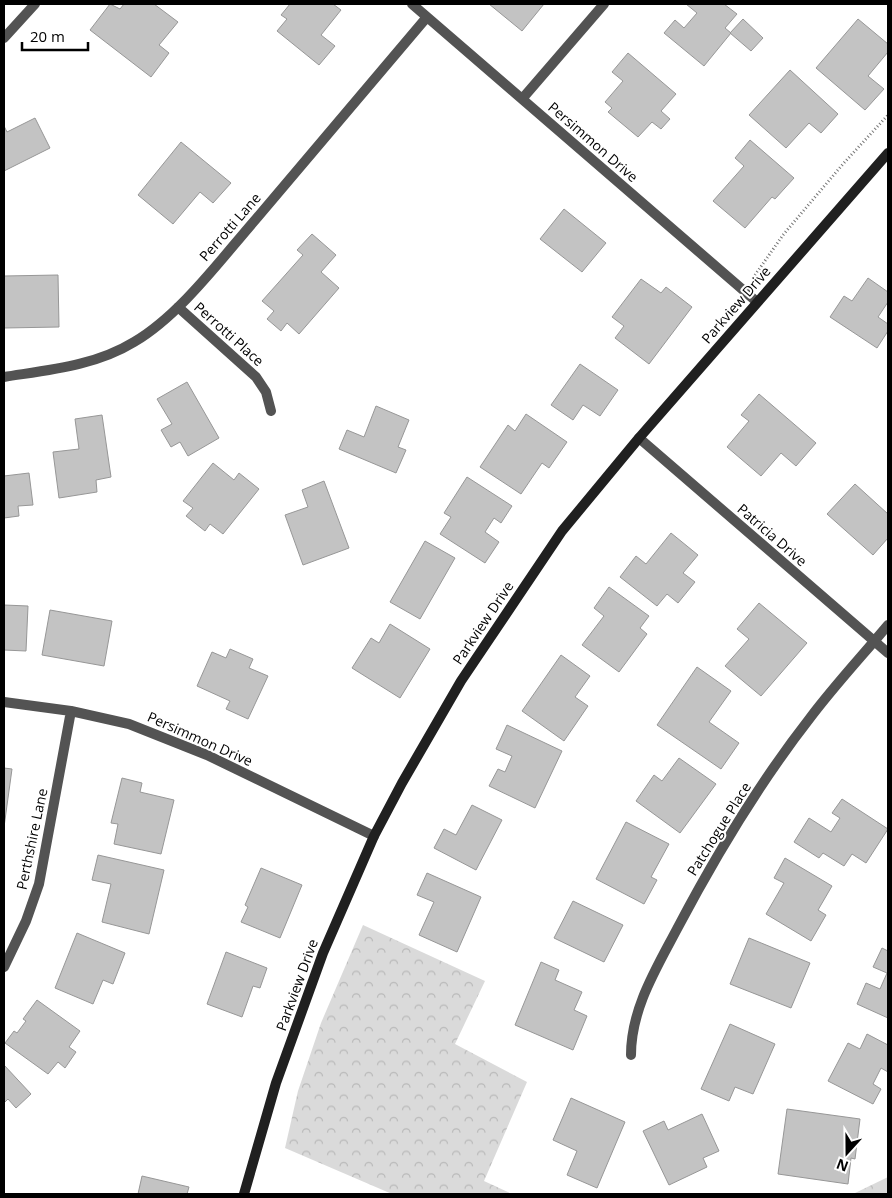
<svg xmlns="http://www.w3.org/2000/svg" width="892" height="1198" font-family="'Open Sans',sans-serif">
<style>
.forest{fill:url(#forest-crowns)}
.building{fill:#c3c3c3;stroke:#979797}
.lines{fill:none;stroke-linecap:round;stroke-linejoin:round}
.path{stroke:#757575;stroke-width:3;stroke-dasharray:1 2.5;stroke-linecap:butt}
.street{stroke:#535353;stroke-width:10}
.secondary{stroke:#202020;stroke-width:10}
.labels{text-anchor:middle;stroke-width:4;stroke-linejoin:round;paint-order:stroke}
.street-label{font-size:14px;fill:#000;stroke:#fff}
</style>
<defs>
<pattern id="forest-crowns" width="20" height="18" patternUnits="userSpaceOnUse" patternTransform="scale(1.25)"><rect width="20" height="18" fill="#dadada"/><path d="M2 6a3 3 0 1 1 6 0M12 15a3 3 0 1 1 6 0" fill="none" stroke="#b9b9b9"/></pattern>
</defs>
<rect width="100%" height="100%" fill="#fff"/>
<path class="forest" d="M 363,925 L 485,981 L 455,1044 L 527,1082 L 484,1181 L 512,1194 L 392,1194 L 285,1148 L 298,1091 L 321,1023 Z
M 888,1177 L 888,1194 L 853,1194 Z"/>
<path class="building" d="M 110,4 L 120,9 L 124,4 L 154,4 L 178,22 L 159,45 L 169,53 L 151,77 L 90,30 Z
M 290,4 L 333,4 L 341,10 L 321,35 L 335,46 L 319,65 L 277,31 L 287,19 L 281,15 Z
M 489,4 L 544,4 L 522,31 Z
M 686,4 L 724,4 L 737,14 L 725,28 L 731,33 L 704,66 L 664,33 L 675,20 L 684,28 L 697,13 Z
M 743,19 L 763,38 L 751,51 L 730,33 Z
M 858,19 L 888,44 L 888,52 L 868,76 L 884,89 L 865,110 L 816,68 Z
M 628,53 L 676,94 L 661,111 L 670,119 L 661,129 L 652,122 L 638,137 L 608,112 L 612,108 L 605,102 L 623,81 L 612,72 Z
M 790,70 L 838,114 L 821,133 L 809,123 L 786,148 L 749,115 Z
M 35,118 L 50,148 L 4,171 L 4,126 L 7,132 Z
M 750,140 L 794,178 L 775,199 L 772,197 L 745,228 L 713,201 L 744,166 L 735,158 Z
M 181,142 L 231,183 L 213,203 L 200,192 L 173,224 L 138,195 Z
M 564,209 L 606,243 L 582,272 L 540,239 Z
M 312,234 L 336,255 L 321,272 L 339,288 L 299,334 L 287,323 L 281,331 L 267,319 L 274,311 L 262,301 L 303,255 L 297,250 Z
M 58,275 L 59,327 L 4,328 L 4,276 Z
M 868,278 L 888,292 L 888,302 L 878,317 L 888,324 L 888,331 L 877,348 L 830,317 L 844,296 L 852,301 Z
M 641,279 L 661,293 L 666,287 L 692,307 L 649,364 L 615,338 L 624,326 L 612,317 Z
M 580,364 L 618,390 L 600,416 L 583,405 L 573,420 L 551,405 Z
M 187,382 L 219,438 L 188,456 L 180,442 L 171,447 L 161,430 L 172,424 L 157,399 Z
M 759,394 L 816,443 L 796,466 L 781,453 L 761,476 L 727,447 L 749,421 L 741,415 Z
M 376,406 L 409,420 L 398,447 L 406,450 L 396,473 L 339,449 L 347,430 L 364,437 Z
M 526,414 L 567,442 L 549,468 L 542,463 L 521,494 L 480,467 L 508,425 L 515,431 Z
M 102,415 L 111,477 L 96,480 L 97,492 L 59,498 L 53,452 L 79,449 L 75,419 Z
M 213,463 L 234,480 L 239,473 L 259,489 L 223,534 L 210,524 L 205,531 L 186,516 L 193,508 L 183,501 Z
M 29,473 L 33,505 L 18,506 L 19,516 L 4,518 L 4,476 Z
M 467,477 L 512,506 L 501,523 L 494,518 L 485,532 L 499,542 L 485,563 L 440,534 L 451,517 L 444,513 Z
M 324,481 L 349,548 L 303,565 L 285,515 L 308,507 L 302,490 Z
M 855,484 L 888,514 L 888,538 L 873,555 L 827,514 Z
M 671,533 L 698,555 L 683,573 L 695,582 L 678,603 L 667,594 L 657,606 L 620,577 L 636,556 L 646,564 Z
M 425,541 L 455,558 L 420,619 L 390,602 Z
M 609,587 L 649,616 L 640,628 L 647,634 L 619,672 L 582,645 L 604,616 L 594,608 Z
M 759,603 L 807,643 L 761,696 L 725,666 L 749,639 L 737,629 Z
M 4,605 L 28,606 L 26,651 L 4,650 Z
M 50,610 L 112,621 L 104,666 L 42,655 Z
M 390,624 L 430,649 L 400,698 L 352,668 L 371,638 L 379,643 Z
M 230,649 L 253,659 L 249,668 L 268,676 L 248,719 L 226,709 L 230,701 L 197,686 L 212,652 L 226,658 Z
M 561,655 L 590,676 L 575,697 L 588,706 L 564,741 L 522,711 Z
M 697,667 L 731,691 L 709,722 L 739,743 L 721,769 L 657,725 Z
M 507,725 L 562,751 L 535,808 L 489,786 L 498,769 L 505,772 L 512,756 L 496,749 Z
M 679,758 L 716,784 L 680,833 L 636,801 L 654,775 L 662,781 Z
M 4,768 L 12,769 L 4,827 Z
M 122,778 L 142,783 L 140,792 L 174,800 L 161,854 L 114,844 L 118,824 L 111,823 Z
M 842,799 L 888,829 L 866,863 L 852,854 L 844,866 L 823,853 L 819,858 L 794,842 L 809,818 L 831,832 L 840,818 L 832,813 Z
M 472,805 L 502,820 L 476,870 L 434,848 L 444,829 L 456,835 Z
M 626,822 L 669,844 L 651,877 L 657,880 L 644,904 L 596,879 Z
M 98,855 L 164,870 L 149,934 L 102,922 L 111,884 L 92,880 Z
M 785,858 L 832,886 L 818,910 L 826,915 L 811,941 L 766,914 L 784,883 L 774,878 Z
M 261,868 L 302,885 L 280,938 L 241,922 L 248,907 L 245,905 Z
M 427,873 L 481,897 L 457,952 L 419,935 L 434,902 L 417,895 Z
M 573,901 L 623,925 L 604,962 L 554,938 Z
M 77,933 L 125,953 L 113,984 L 103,980 L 93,1004 L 55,988 Z
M 749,938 L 810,963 L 791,1008 L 730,984 Z
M 882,948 L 888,951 L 888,1018 L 857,1004 L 866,983 L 880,989 L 887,973 L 873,967 Z
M 226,952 L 267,968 L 260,988 L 253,986 L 242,1017 L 207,1004 Z
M 541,962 L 559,970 L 555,980 L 582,992 L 574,1010 L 587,1016 L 573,1050 L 515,1025 Z
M 37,1000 L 80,1031 L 69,1047 L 76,1052 L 65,1068 L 58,1062 L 48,1074 L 5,1043 L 14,1031 L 17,1033 L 26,1021 L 23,1019 Z
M 730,1024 L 775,1044 L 753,1094 L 735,1087 L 729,1101 L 701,1089 Z
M 867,1034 L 888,1045 L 888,1072 L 881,1068 L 873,1084 L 881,1089 L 873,1104 L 828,1081 L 848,1043 L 860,1049 Z
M 4,1065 L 31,1094 L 16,1108 L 8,1099 L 4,1103 Z
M 571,1098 L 625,1122 L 597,1188 L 567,1175 L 577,1151 L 553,1140 Z
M 787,1109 L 860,1119 L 855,1159 L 851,1158 L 848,1184 L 778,1174 Z
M 702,1114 L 719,1151 L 703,1158 L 707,1167 L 669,1185 L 643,1131 L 664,1121 L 668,1130 Z
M 142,1176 L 189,1187 L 187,1194 L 138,1194 Z"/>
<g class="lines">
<path class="path" d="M 753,278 L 783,235 L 843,164 L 888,115"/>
<path class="street" d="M 412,4 L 757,302
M 4,38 L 35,4
M 522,99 L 604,4
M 178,307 L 256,377 L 266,392 L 271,411
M 4,377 C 48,370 95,366 134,342 C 180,315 221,259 256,219 C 313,151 370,84 427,17
M 639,438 L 888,653
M 4,702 L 71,711 L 129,724 L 207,755 L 374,836
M 4,967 L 26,921 L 39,884 L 71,711
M 631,1055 C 631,1009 656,969 677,929 C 715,857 760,782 810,718 C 834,686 862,656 888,625"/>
<path class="secondary" d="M 244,1194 L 276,1083 L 323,953 L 374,836 L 402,783 L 461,681 L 562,531 L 639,438 L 888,153"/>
</g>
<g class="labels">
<g class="street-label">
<text transform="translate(593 142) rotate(41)" y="5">Persimmon Drive</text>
<text transform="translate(230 227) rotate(-49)" y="5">Perrotti Lane</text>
<text transform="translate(736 305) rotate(-49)" y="5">Parkview Drive</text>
<text transform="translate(229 334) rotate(42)" y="5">Perrotti Place</text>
<text transform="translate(772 535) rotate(41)" y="5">Patricia Drive</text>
<text transform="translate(483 623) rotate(-56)" y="5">Parkview Drive</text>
<text transform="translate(200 739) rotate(24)" y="5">Persimmon Drive</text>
<text transform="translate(719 829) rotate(-58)" y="5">Patchogue Place</text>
<text transform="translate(32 839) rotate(-78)" y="5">Perthshire Lane</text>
<text transform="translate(297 985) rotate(-70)" y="5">Parkview Drive</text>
</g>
</g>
<rect width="892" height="1198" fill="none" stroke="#000000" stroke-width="10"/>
<g transform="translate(847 1153) rotate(201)" stroke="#ffffff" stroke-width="4" paint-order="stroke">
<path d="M0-4L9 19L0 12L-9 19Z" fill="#000000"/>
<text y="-8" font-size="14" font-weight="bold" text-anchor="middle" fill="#000000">N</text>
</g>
<path d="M22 42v8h66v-8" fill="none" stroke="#000000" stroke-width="2.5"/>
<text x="30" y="42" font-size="15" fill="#000000" stroke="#ffffff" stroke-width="4" paint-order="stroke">20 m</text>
</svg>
